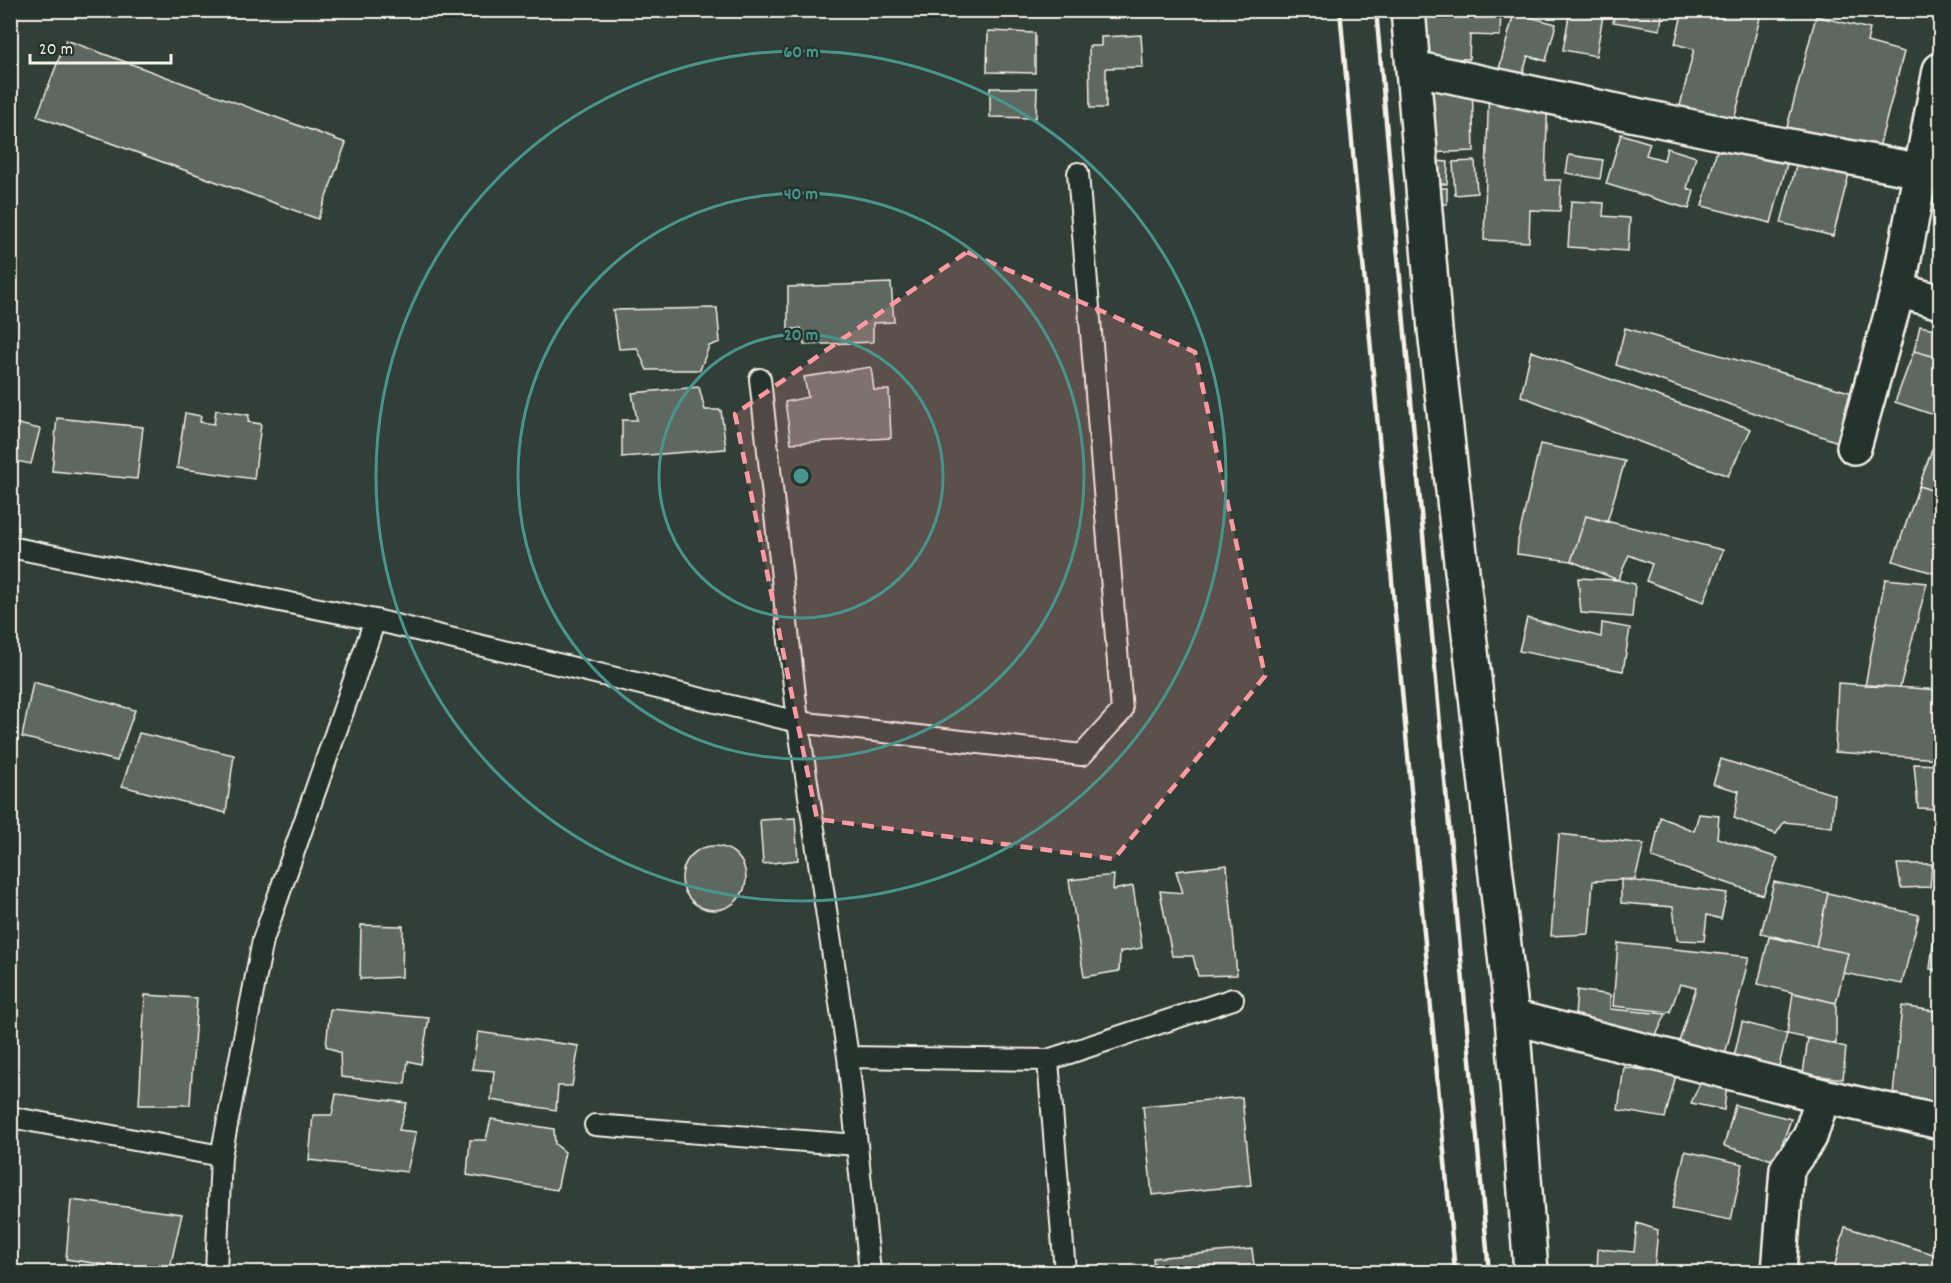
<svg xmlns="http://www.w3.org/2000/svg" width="1951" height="1283" font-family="Dekko,sans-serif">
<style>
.building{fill:#5f6861;stroke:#f4f1e8;stroke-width:1.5}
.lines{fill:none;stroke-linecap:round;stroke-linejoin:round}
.service-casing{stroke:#f4f1e8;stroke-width:24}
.minor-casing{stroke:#f4f1e8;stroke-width:38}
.service{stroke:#26332d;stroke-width:20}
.minor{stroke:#26332d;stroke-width:33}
.rail{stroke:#f4f1e8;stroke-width:4.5}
.marked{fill:#ff9aa2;fill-opacity:0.2;stroke:#ff9aa2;stroke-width:4.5;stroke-dasharray:12 8;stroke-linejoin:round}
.ring{fill:none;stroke:#48958c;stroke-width:3}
.centre{fill:#48958c;stroke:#26332d;stroke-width:3}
.ring-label{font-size:18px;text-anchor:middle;font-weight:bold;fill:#48958c;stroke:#26332d;stroke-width:4.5;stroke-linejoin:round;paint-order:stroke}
</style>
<rect width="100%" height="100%" fill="#323e38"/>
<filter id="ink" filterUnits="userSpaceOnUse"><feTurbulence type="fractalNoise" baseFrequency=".0167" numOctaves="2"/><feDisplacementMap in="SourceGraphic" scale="12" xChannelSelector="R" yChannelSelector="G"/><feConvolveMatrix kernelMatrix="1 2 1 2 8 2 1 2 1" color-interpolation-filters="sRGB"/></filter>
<g filter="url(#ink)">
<path class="building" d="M 1417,10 L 1501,10 L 1500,36 L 1470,35 L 1469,59 L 1415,57 Z
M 1570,10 L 1604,10 L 1596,56 L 1563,50 Z
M 1615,10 L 1663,10 L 1660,30 L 1613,22 Z
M 1683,10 L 1762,10 L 1733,124 L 1679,110 L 1694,49 L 1675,44 Z
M 1514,13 L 1556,24 L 1546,61 L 1528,56 L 1521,79 L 1498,73 Z
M 1816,16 L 1870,29 L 1867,42 L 1904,52 L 1877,155 L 1786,131 Z
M 988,31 L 1035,33 L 1035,73 L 987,72 Z
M 1141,35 L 1143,67 L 1106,68 L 1106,108 L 1090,108 L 1089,46 L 1101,46 L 1101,37 Z
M 66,40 L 346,143 L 318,219 L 37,116 Z
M 1422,69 L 1472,82 L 1474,151 L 1424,153 Z
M 1489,83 L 1548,97 L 1545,180 L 1561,180 L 1560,211 L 1530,210 L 1529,242 L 1484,240 Z
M 990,88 L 1037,88 L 1036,118 L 990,117 Z
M 1621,134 L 1650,143 L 1646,155 L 1664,160 L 1667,148 L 1696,157 L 1687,188 L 1694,191 L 1689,209 L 1606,184 Z
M 1719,142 L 1788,160 L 1771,223 L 1702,206 Z
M 1801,147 L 1850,170 L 1833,236 L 1781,223 Z
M 1569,155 L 1603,160 L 1600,179 L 1566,173 Z
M 1423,160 L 1448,162 L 1447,184 L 1439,184 Z
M 1475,161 L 1477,193 L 1455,195 L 1453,162 Z
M 1425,188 L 1447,188 L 1447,204 L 1425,205 Z
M 1571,201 L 1604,203 L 1603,216 L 1630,218 L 1628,251 L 1568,247 Z
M 891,283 L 894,322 L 873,323 L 873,342 L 804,345 L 801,328 L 788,330 L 788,287 Z
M 717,308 L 720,342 L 709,346 L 700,370 L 647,370 L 637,348 L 619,349 L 613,310 Z
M 1920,326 L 1940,330 L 1940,358 L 1914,351 Z
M 1625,328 L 1853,393 L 1838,442 L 1616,365 Z
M 1531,351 L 1751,429 L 1728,476 L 1521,396 Z
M 1914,351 L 1940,358 L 1940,417 L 1895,402 Z
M 871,367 L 874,390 L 889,390 L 891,438 L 791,443 L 785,402 L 808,397 L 804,377 Z
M 699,387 L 705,410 L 721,410 L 726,449 L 622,457 L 622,420 L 637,420 L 632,393 Z
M 216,410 L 249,415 L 248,422 L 261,424 L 254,479 L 177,468 L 185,413 L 201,416 L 200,422 L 214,424 Z
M 57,418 L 143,427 L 137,479 L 52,471 Z
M 10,422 L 40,429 L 31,464 L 10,460 Z
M 1940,427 L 1940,493 L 1919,486 Z
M 1540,444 L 1625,461 L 1607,522 L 1586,516 L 1571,561 L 1517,554 L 1518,540 Z
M 1919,486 L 1940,493 L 1940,575 L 1893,561 Z
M 1586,516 L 1723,550 L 1704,602 L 1646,581 L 1652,564 L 1629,555 L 1618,580 L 1571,561 Z
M 1578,578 L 1618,580 L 1635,584 L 1632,617 L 1581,613 Z
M 1885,579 L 1927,583 L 1900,687 L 1865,686 Z
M 1527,618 L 1601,637 L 1602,623 L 1630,628 L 1623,671 L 1519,651 Z
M 33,682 L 135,710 L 117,761 L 22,737 Z
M 1838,683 L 1940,690 L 1940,759 L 1835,752 Z
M 139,733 L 234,755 L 226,813 L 122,786 Z
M 1721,759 L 1835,795 L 1832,827 L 1784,822 L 1776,834 L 1734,818 L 1739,791 L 1713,784 Z
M 1914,764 L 1940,765 L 1940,809 L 1918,808 Z
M 1699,814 L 1719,816 L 1717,838 L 1778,858 L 1763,895 L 1652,858 L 1660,817 L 1694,831 Z
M 795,818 L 798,860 L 763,864 L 760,820 Z
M 1938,819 L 1940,819 L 1940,849 L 1935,849 Z
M 1559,834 L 1644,844 L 1635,879 L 1593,881 L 1589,934 L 1551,936 Z
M682 878a32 32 0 1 1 64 0a32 32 0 1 1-64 0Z
M 1897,864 L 1932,864 L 1930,887 L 1901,888 Z
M 1227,865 L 1237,975 L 1198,976 L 1193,956 L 1172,956 L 1160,891 L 1183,893 L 1176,871 Z
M 1114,875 L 1113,890 L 1133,886 L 1142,948 L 1120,952 L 1119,971 L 1084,977 L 1069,880 Z
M 1621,879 L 1727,893 L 1721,919 L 1707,915 L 1704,941 L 1677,940 L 1673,907 L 1621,903 Z
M 1774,882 L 1828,893 L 1816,947 L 1761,933 Z
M 1828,893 L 1919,915 L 1902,984 L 1843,973 L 1848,953 L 1816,947 Z
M 1939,893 L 1940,893 L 1940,971 L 1930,969 Z
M 361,925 L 403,926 L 402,977 L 360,979 Z
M 1769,937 L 1848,953 L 1836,1003 L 1758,984 Z
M 1618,943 L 1749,957 L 1724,1059 L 1677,1048 L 1696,988 L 1680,984 L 1670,1012 L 1613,1006 Z
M 1577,990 L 1610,995 L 1610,1009 L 1666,1014 L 1650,1048 L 1574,1029 Z
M 1793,993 L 1836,1003 L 1836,1044 L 1787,1034 Z
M 145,995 L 197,998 L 190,1105 L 139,1105 Z
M 1902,1006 L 1940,1012 L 1940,1114 L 1892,1104 Z
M 330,1009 L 429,1018 L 421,1064 L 408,1061 L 405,1084 L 341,1077 L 340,1053 L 326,1046 Z
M 1742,1022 L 1787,1034 L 1778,1070 L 1733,1061 Z
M 478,1032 L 579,1046 L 572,1086 L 558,1086 L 556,1110 L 491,1100 L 494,1071 L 472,1069 Z
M 1808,1038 L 1846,1047 L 1843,1079 L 1803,1074 Z
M 1624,1067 L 1676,1075 L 1665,1118 L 1618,1110 Z
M 1702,1079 L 1727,1084 L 1724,1110 L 1691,1103 Z
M 336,1094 L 407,1103 L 399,1130 L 416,1132 L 407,1172 L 309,1160 L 313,1115 L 332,1115 Z
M 1242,1097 L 1251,1185 L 1152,1195 L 1143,1106 Z
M 1735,1105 L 1791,1119 L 1776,1161 L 1724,1146 Z
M 491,1119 L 554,1129 L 555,1144 L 565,1152 L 557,1190 L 467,1175 L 470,1140 L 486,1140 Z
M 1685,1151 L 1743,1164 L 1731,1220 L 1672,1209 Z
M 71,1200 L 182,1214 L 169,1272 L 155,1272 L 66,1259 Z
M 1637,1223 L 1658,1230 L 1654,1272 L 1597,1272 L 1598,1249 L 1634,1252 Z
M 1845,1227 L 1940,1256 L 1940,1272 L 1833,1272 Z
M 1252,1249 L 1255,1272 L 1155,1272 L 1153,1258 Z"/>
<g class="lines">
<defs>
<path id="service" d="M 760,379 L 798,722 L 848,1057 L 870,1272
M 10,547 L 375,620 L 798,722 L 1082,755 L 1122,711 L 1078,173
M 848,1057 L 1048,1060 L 1233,999
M 1048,1060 L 1065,1272
M 10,1117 L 221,1156
M 595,1125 L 857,1145
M 216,1272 L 221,1156 L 263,940 L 375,620"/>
<path id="minor" d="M 1408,10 L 1435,330 L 1512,1017 L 1531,1272
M 1413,68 L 1721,133 L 1921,171
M 1898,290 L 1940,70
M 1854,447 L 1898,290 L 1940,302
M 1512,1017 L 1823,1096 L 1940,1122
M 1779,1272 L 1787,1169 L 1810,1137 L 1823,1096"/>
</defs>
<use href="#service" class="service-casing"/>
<use href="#minor" class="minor-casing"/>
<use href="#service" class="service"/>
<use href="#minor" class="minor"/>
<path class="rail" d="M 1340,10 L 1455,1272
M 1376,10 L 1489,1272"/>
</g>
</g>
<path class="marked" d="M 967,252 L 1195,352 L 1265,676 L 1114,859 L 817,819 L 735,414 Z"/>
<g class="ring">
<circle cx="801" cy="476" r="142"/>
<circle cx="801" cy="476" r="283"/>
<circle cx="801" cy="476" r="425"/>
</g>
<circle cx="801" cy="476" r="9" class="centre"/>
<g class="ring-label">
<text x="801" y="57">60 m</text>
<text x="801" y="199">40 m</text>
<text x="801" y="340">20 m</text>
</g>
<rect width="1951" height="1283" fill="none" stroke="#26332d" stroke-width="36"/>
<rect x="18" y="18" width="1915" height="1247" fill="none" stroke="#f4f1e8" stroke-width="2" filter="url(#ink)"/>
<path d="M30 54v9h141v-9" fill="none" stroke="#f4f1e8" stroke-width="3"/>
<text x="39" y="54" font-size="18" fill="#f4f1e8" stroke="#26332d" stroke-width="4.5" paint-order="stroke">20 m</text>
</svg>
